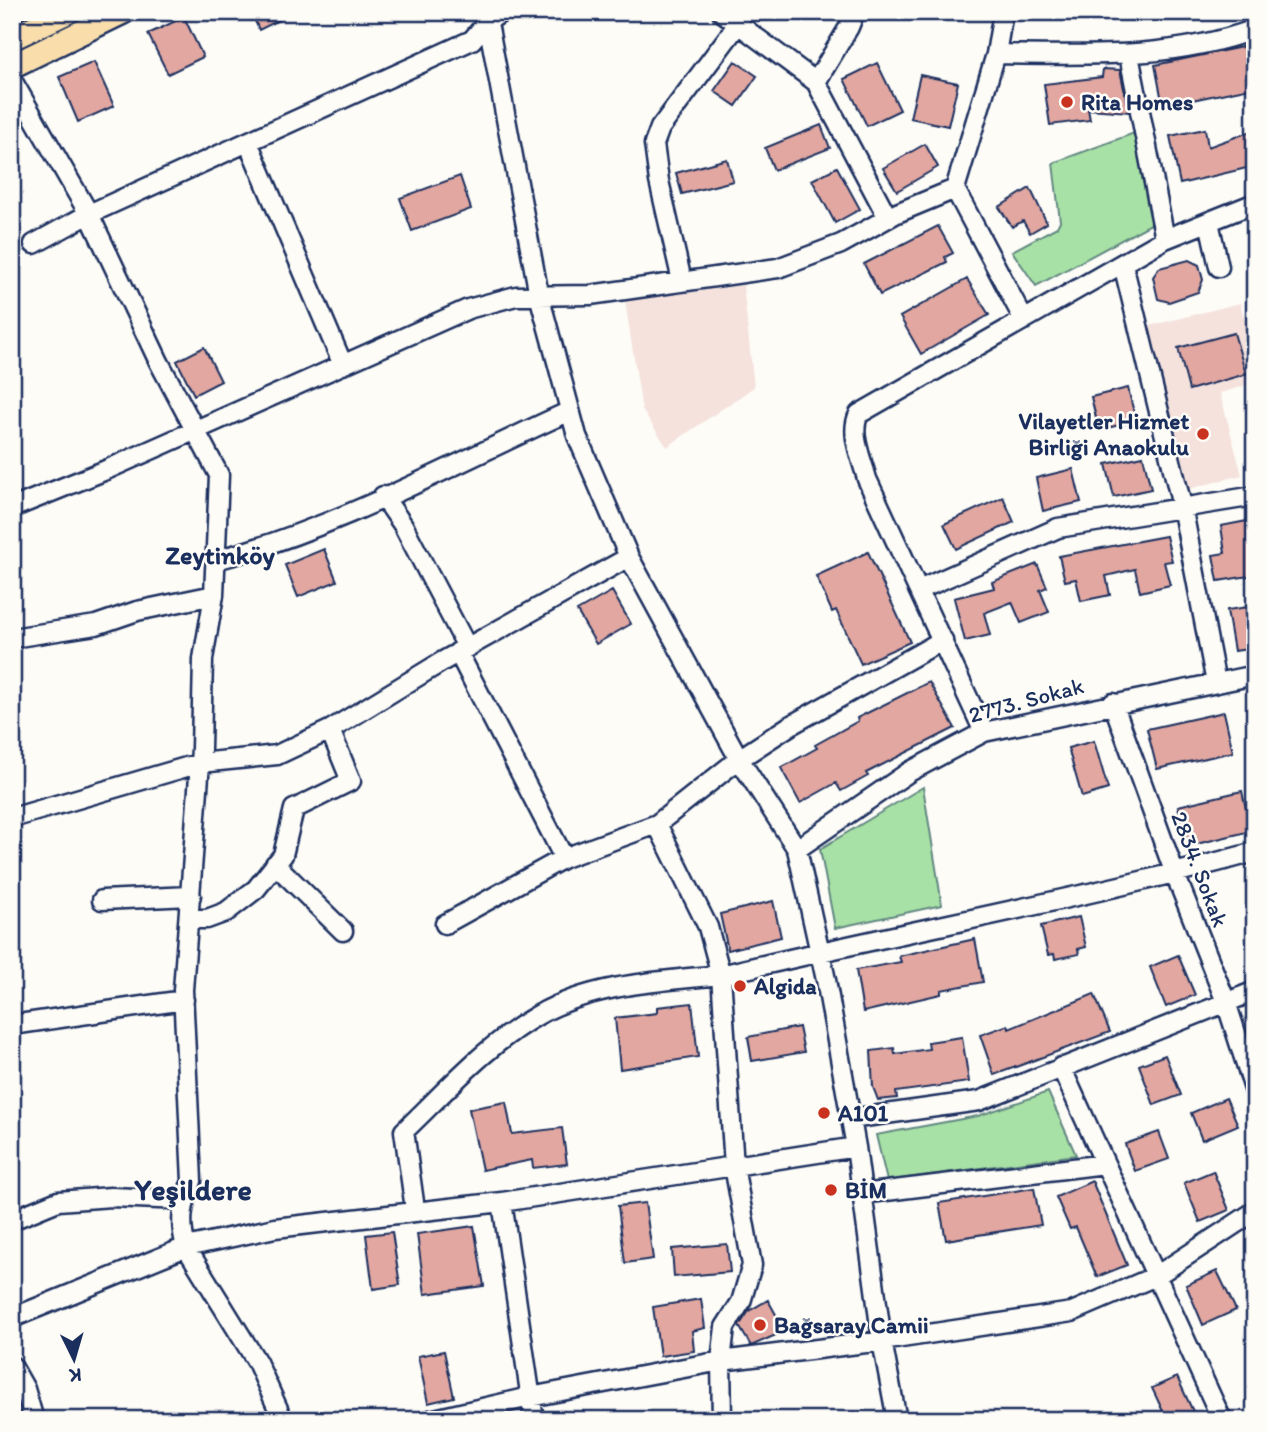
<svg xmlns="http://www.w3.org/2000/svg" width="1267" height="1432" font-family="Itim,sans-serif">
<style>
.built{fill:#f5e2dd}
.green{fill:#a8e1a5;stroke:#628882;stroke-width:2}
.building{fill:#e1a7a0;stroke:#1b2f5e;stroke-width:2}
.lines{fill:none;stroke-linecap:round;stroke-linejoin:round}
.minor-casing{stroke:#1b2f5e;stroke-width:23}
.major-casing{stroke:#1b2f5e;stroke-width:28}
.minor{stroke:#fdfcf7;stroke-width:18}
.major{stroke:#f9deab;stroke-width:23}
.poi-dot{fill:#c8321e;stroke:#fdfcf7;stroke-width:2.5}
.labels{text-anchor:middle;stroke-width:5;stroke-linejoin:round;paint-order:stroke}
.poi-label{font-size:23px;font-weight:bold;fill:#1b2f5e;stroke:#fdfcf7;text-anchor:start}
.street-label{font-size:23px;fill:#1b2f5e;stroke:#fdfcf7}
.quarter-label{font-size:26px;font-weight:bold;fill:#1b2f5e;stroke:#fdfcf7}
.district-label{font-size:30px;font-weight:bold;fill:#1b2f5e;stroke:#fdfcf7}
</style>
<rect width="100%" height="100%" fill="#fdfcf7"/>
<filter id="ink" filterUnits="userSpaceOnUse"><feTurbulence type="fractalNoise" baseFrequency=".0143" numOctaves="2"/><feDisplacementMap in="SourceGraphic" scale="14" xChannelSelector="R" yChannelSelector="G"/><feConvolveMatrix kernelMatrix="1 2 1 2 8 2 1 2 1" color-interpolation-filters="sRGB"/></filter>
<g filter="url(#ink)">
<path class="built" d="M 743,285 L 754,387 L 667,447 L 642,410 L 625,301 Z
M 1240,303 L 1255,360 L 1255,383 L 1220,393 L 1242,475 L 1189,489 L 1149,326 Z"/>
<path class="green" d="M 1137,132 L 1154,218 L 1151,224 L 1036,286 L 1012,251 L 1057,227 L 1060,221 L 1053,163 Z
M 923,787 L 942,905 L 835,928 L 820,849 Z
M 1048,1092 L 1076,1155 L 887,1181 L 876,1135 L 978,1116 Z"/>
<path class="building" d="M 251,12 L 295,12 L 259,30 Z
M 184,17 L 203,57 L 168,74 L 148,34 Z
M 1247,46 L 1255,87 L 1163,106 L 1155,65 Z
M 735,61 L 757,76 L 736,106 L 714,91 Z
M 94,62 L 114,106 L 78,122 L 59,77 Z
M 877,63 L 900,110 L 867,126 L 844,79 Z
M 1103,69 L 1120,70 L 1129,112 L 1088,109 L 1090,120 L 1050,125 L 1044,84 L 1102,77 Z
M 920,75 L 958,83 L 948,126 L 910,118 Z
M 821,125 L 830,148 L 774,170 L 765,148 Z
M 1205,129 L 1208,147 L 1255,130 L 1255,166 L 1180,184 L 1170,136 Z
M 925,144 L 938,167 L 897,191 L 883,168 Z
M 727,159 L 733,181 L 682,194 L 676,173 Z
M 837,167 L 860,209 L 835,223 L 812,180 Z
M 460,176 L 471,209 L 412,231 L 400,198 Z
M 1030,188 L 1047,223 L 1030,233 L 1023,221 L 1012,227 L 999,207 Z
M 938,226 L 953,253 L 945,257 L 947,262 L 880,295 L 864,264 Z
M 1189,260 L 1199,265 L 1203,280 L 1198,292 L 1169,302 L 1158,299 L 1153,277 L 1159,268 Z
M 967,279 L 989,315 L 921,354 L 900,317 Z
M 1234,333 L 1246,374 L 1189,390 L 1178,348 Z
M 204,347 L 221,381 L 194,395 L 177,361 Z
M 1128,388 L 1136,421 L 1099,430 L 1091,397 Z
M 1143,456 L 1151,489 L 1114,497 L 1106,464 Z
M 1073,469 L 1081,502 L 1043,511 L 1036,478 Z
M 1003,497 L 1014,522 L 956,549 L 944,524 Z
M 1252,520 L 1255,575 L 1218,581 L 1213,555 L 1225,553 L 1221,526 Z
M 1166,536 L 1172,561 L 1164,562 L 1170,585 L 1140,592 L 1135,569 L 1106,576 L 1110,595 L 1081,601 L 1076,579 L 1065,581 L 1059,556 Z
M 324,549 L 337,581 L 298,597 L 285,565 Z
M 868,552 L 910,642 L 861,664 L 836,610 L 832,612 L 816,576 Z
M 1037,564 L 1047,587 L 1040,590 L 1049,612 L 1021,623 L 1012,602 L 984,613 L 990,635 L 965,641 L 954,598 L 994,588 L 992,582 Z
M 612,591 L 631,624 L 596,644 L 577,611 Z
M 1255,606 L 1255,648 L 1234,651 L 1227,610 Z
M 929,682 L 955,728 L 866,773 L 868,776 L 841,791 L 836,783 L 800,803 L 781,768 L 817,748 L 815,745 L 858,721 L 857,718 Z
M 1224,712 L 1233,752 L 1157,769 L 1147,729 Z
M 1094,741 L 1108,789 L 1082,797 L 1068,748 Z
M 1242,791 L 1251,831 L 1188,846 L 1178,806 Z
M 773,901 L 781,937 L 728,950 L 720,914 Z
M 1079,917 L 1086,947 L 1078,949 L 1079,954 L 1055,959 L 1054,954 L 1048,955 L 1041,926 Z
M 975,939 L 983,982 L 941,990 L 941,994 L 863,1012 L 856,970 L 901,962 L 899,956 Z
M 1178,955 L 1195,995 L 1166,1007 L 1150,967 Z
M 1094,994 L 1110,1032 L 994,1075 L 980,1035 L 1008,1025 L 1009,1029 Z
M 692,1003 L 698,1057 L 620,1069 L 615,1018 L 657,1013 L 657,1007 Z
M 799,1027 L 804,1052 L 752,1061 L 748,1037 Z
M 962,1037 L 969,1082 L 896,1092 L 897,1098 L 878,1100 L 873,1087 L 871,1051 L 894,1048 L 895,1054 L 929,1049 L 928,1042 Z
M 1165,1055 L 1181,1095 L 1154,1105 L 1139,1065 Z
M 1226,1098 L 1238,1125 L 1202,1140 L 1191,1113 Z
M 506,1102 L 512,1134 L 562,1128 L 567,1164 L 533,1168 L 532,1160 L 482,1170 L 469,1109 Z
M 1159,1132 L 1169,1159 L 1135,1171 L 1125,1144 Z
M 1213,1171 L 1229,1210 L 1200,1222 L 1184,1183 Z
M 1092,1181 L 1127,1265 L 1097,1277 L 1076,1227 L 1070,1229 L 1056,1197 Z
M 1034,1188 L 1041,1225 L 946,1240 L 939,1203 Z
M 645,1203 L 653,1259 L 625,1263 L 618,1206 Z
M 474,1226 L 484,1286 L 425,1294 L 417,1234 Z
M 392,1232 L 400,1285 L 373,1289 L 366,1235 Z
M 727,1244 L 730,1272 L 674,1277 L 672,1249 Z
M 1217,1271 L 1236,1310 L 1203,1325 L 1186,1285 Z
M 701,1299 L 705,1328 L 692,1331 L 694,1351 L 660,1356 L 653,1307 Z
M 768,1300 L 785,1331 L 751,1346 L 739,1326 L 749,1311 Z
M 444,1351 L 454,1397 L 428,1403 L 418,1356 Z
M 1177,1377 L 1197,1420 L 1167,1420 L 1152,1388 Z"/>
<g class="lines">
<defs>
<path id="minor" d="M 486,12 L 539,295 L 577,436 L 629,557 L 739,759 L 791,725 L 943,640
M 722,12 L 816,82 L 888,218
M 1003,12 L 996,54 L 955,189 L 1024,320
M 996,54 C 1083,55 1172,60 1255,29
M 1129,55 L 1165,239
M 12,80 L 89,214 L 159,362 L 219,475 L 214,595 L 203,659 L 201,749 L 183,990 L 192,1181 C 182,1204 179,1222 186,1247 L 257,1362 L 283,1420
M 816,82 L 849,27 L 855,12
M 248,142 L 343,365
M 1209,222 L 1219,267
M 34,244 L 89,214 L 472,40 L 488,21 L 502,12
M 1123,264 L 1182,506 L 1216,683
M 682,281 L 659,181 L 654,144 L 660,128 L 738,24
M 383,496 L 403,525 L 467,647
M 12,508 L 106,470 L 468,309 L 516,296 L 590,295 L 778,268 L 841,244 L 897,213 L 955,189
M 216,560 C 338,528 455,463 570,411
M 919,590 L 1058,528 L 1255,496
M 12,638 L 96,625 L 137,611 L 214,595
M 458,652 L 564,858
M 1113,703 L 1175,874 L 1226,1002 L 1255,1092
M 984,732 L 867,479 C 862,459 849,433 859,414 L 1165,239 L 1255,203
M 12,818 L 200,763 L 277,755 L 330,730 L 443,661 L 629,557
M 797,849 L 909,772 L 984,732 L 1255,675
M 275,864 L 343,931
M 102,900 L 191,896
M 189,919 L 207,919 L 226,912 L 256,889 L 283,855 L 294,809 L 351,781 L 330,730
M 445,924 L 564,858 L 657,824
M 12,1025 L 184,1000
M 1061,1067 L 1222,1420
M 850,1119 L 979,1101 L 1255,991
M 862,1194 L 1105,1164
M 502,1202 L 534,1420
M 12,1220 L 58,1201 L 111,1197 L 183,1200
M 12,1318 L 186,1247 L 275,1228 L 502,1202 L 734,1166 L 721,975 C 661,981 592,984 538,1015 C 487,1044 446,1091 404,1131 L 415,1209
M 12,1366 L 25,1389 L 34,1420
M 430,1420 L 530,1397 L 721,1361 L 882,1341 L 1072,1312 L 1156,1276 L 1255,1211
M 722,1420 L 721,1361 L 725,1327 L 741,1302 L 752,1265 L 734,1166 L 856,1147
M 897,1420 L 882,1341 L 856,1147 L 826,980 L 797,849 L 739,759 L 657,824 L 708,927 L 721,975 C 899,932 1079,900 1255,852"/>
<path id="major" d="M 12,38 L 67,12
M 12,66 L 123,12"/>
</defs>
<use href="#minor" class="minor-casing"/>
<use href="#major" class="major-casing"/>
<use href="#minor" class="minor"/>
<use href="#major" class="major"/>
</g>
</g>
<g class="poi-dot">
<circle cx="1067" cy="102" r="7"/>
<circle cx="1203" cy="434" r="7"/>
<circle cx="740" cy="986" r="7"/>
<circle cx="824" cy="1113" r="7"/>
<circle cx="831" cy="1190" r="7"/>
<circle cx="760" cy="1325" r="7"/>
</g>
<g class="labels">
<g class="poi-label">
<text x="1081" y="110">Rita Homes</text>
<text x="1189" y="429" text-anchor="end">Vilayetler Hizmet<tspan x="1189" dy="26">Birliği Anaokulu</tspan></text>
<text x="754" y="994">Algida</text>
<text x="838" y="1121">A101</text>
<text x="845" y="1198">BİM</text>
<text x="774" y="1333">Bağsaray Camii</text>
</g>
<g class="street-label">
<text transform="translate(1026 700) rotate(-15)" y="8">2773. Sokak</text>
<text transform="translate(1200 869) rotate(69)" y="8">2834. Sokak</text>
</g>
<g class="quarter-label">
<text x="220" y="564">Zeytinköy</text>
</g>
<g class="district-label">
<text x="193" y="1200">Yeşildere</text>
</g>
</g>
<rect width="1267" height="1432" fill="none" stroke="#fdfcf7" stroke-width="42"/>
<rect x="21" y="21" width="1225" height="1390" fill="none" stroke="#1b2f5e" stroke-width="2.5" filter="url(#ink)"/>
<g transform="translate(74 1359) rotate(175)" stroke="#fdfcf7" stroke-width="5" paint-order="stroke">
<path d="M0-5L12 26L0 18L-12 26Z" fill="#1b2f5e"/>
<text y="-10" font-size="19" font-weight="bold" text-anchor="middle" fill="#1b2f5e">K</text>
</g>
</svg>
